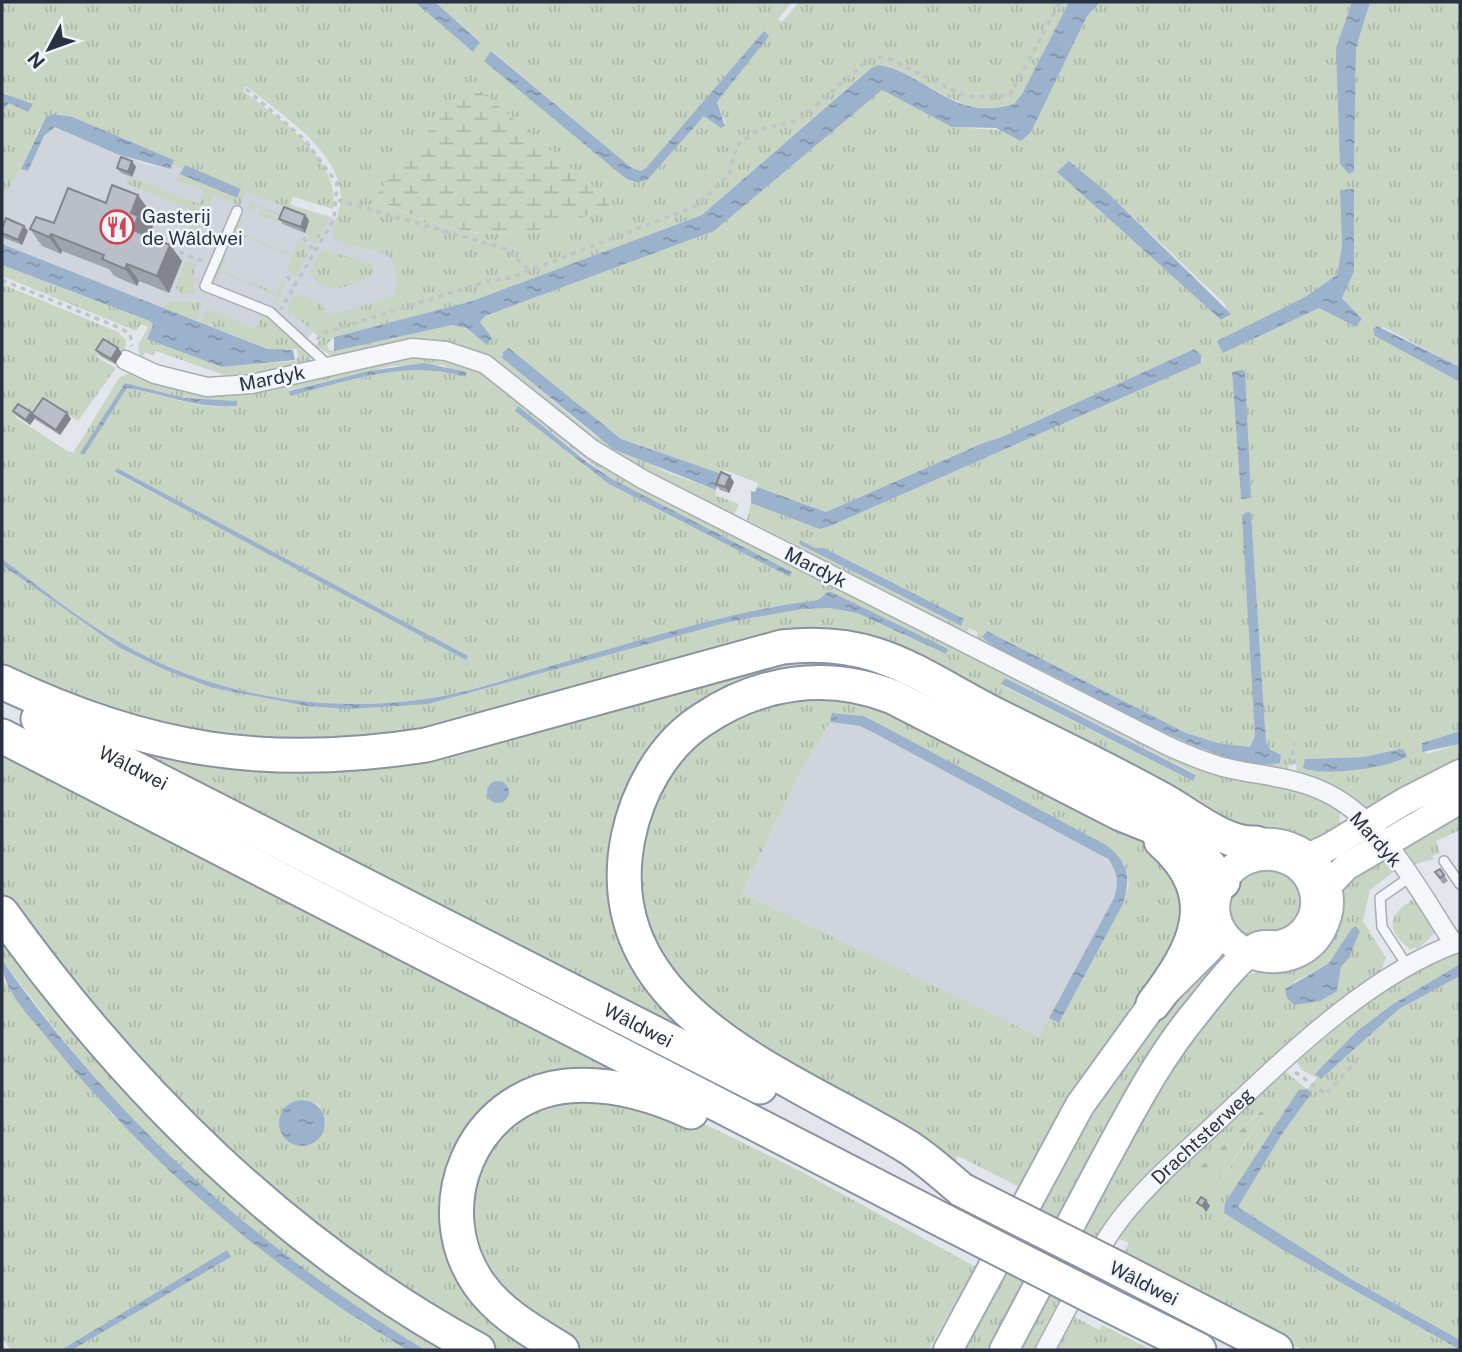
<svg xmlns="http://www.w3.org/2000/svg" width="1462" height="1352" font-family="'Public Sans',sans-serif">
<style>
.built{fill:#d0d4dd}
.grass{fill:url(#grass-tufts);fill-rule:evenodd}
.forest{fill:url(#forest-firs)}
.wetland{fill:url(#wetland-marsh)}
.water{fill:url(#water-ripples)}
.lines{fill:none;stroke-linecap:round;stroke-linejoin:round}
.lane-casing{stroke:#a7acb5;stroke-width:12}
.street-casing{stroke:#a7acb5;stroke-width:21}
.secondary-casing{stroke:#a7acb5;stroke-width:30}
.primary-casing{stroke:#a0a9b7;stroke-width:32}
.highway-casing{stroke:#8892a2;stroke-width:37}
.path{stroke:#c0c3ca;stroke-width:3.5;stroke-dasharray:5 5;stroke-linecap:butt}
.lane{stroke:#f5f6f9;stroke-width:9}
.street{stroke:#f5f6f9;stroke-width:18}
.secondary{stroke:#fff;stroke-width:26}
.primary{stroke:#fff;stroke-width:28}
.highway{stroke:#fff;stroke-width:33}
.highway-bridge-casing{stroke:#8892a2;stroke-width:37;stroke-linecap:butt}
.highway-bridge{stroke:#fff;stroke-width:33}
.wall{fill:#9fa3ac}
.shaded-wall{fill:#82858c}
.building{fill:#b9bec8;stroke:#82858c;stroke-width:2}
.labels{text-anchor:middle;stroke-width:5;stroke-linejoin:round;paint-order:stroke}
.poi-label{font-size:19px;fill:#293243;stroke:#f1f4f8;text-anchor:start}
.street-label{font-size:19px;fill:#293243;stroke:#f1f4f8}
</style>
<defs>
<pattern id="grass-tufts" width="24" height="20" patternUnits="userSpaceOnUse" patternTransform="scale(1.75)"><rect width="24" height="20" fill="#c7d5c2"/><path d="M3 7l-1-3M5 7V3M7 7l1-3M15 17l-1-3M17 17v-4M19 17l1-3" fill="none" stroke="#abb7a8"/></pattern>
<pattern id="forest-firs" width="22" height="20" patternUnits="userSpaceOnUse" patternTransform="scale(1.75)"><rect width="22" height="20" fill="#c7d5c2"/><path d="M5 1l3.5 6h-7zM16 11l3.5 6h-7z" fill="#abb7a8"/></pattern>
<pattern id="wetland-marsh" width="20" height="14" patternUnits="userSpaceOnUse" patternTransform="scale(1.75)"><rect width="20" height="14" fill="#c7d5c2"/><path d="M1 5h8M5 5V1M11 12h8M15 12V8" fill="none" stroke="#abb7a8"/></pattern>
<pattern id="water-ripples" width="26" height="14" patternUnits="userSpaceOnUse" patternTransform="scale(1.75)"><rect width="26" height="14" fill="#9bb2cc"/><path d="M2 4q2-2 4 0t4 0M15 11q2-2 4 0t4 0" fill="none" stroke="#7e91a7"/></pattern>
</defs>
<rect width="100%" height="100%" fill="#e2e5eb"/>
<path class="built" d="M 55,127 L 145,164 L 169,169 L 172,164 L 182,170 L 181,174 L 236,198 L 241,189 L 437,250 L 424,295 L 313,332 L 297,349 L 267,350 L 2,244 L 2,198 L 16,173 L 21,169 L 28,171 L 44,136 Z
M 830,722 L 860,726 L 876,734 L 1100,853 L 1115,868 L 1118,885 L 1114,898 L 1039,1038 L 742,893 L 799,774 Z"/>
<path class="grass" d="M 2,2 L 415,2 L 473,52 L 480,41 L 435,2 L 792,2 L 778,19 L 782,22 L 799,2 L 1069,2 L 1022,94 L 1014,104 C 955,122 929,74 879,65 L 870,68 L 702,215 L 472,301 L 334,337 L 327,344 L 329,350 L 334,351 L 443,326 L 460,325 L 487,344 L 492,340 L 480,322 L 485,316 L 714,231 L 882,90 L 952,127 L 1031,132 L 1087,16 L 1100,2 L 1352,2 L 1336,48 L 1350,174 L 1354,171 L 1356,48 L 1370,2 L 1460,2 L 1460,367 L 1383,327 L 1376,336 L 1460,382 L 1460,731 L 1422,743 L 1427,754 L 1460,744 L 1460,768 L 1368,813 L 1297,775 L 1296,764 L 1289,763 L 1287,773 L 1205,758 L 975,641 L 978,632 L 969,628 L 964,636 L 746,524 L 751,503 L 818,529 L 828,527 L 1201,363 L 1202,360 L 1194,349 L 1002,437 L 983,443 L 826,512 L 757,487 L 758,483 L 724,470 L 722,474 L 621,439 L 509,348 L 502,354 L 502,358 L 596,437 L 668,473 L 716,490 L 715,495 L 739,504 L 735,513 L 728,518 L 614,459 L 482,353 L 336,358 L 315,346 L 321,339 L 291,312 L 288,315 C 287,305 291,297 301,294 L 321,304 L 328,316 L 394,296 L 397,285 L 393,261 C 379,244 351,251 333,238 C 332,224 341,211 341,196 C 338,149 279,113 246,86 L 243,91 C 278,118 341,158 333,209 L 293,197 L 290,206 L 330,218 L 315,245 L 305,233 L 259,215 L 260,211 L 306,230 L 307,227 L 256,207 L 254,212 L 248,210 L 251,202 L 285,216 L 289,208 L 246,192 L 240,206 L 214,195 L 196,236 L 188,232 L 195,211 L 125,183 L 128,176 L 199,204 L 204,191 L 176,180 L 179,173 L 236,198 L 241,189 L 185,166 L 182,170 L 172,164 L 174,160 L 62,115 L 54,114 L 39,129 L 21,169 L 2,198 L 2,111 L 9,103 L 13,104 L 7,93 L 2,93 ZM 763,32 L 768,36 L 717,102 L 726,124 L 704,116 L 633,183 L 484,60 L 492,51 L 632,168 L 641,171 L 646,169 ZM 471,83 L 609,206 C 520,247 463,241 377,200 L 381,189 L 464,87 ZM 1069,161 L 1109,194 L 1225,304 L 1228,316 L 1221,320 L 1058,173 ZM 1340,190 L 1354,272 L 1342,298 L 1362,319 L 1356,327 L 1319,308 L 1223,352 L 1229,335 L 1305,297 L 1337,275 L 1342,246 ZM 1245,372 L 1247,440 L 1241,499 L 1232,373 ZM 1251,513 L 1266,743 L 1275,753 L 1268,764 L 1206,750 L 1183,741 L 983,637 L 987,631 L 1186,733 L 1218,743 L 1250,747 L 1255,736 ZM 800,541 L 815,548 L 824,548 L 963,619 L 963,624 L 960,626 L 800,544 ZM 1400,749 L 1406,754 L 1403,760 L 1359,769 L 1310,771 L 1305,759 L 1364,757 Z
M 239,217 L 242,219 L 237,232 L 293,254 L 298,242 L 306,244 L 307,256 L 295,276 L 287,269 L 292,256 L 237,234 L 231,246 L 228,245 Z
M 326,250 L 372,264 L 375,272 C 356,285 324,301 309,272 L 319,254 Z
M 223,256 L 226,258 L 221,270 L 277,293 L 282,281 L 286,282 L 276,305 L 273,303 L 276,295 L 221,272 L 215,285 L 212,284 Z
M 185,261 L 196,265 L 193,278 L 195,294 L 182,294 L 176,288 Z
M 2,265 L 150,321 L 153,325 L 148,338 L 222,367 L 295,361 L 298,357 L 297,349 L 267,350 L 201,322 L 207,309 L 256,329 L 262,314 L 306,349 L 311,357 L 311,362 L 285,370 L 224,375 L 156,351 L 153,356 L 145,352 L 141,362 L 138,346 L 148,327 L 141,324 L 136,331 L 2,276 Z
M 2,284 L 118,332 L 126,340 L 125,352 L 105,341 L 97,357 L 116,368 L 78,421 L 45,400 L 40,401 L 31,414 L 21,407 L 15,417 L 69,452 L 74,452 L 119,378 L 130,372 L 185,387 L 429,353 L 483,369 L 590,452 L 1166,751 L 1316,793 L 1340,811 L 1339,830 L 1314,841 L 1246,834 L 866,646 L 425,739 L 225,746 L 2,674 L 2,565 L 120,648 L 165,670 L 213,688 L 307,706 L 428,704 L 729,622 L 803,609 L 829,608 L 857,613 L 945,654 L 829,591 L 819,600 C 723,612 630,644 537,670 C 500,680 462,694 424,699 C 324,714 211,695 123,644 C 80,620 41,588 2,559 ZM 443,365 L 465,377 C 407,359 348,381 290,396 L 289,390 L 392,366 ZM 125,383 L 185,398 L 236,401 L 237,406 C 198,411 165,394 127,388 L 84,455 L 81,453 ZM 518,407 L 612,479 L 792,572 L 790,577 L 609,484 L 515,411 ZM 117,469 L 467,656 L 467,658 L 115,473 ZM 1005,678 L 1196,774 L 1193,781 L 1001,685 Z
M 168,302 L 202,302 L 197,321 L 162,308 Z
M 841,656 L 939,696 L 851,679 L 688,725 L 620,889 L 727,1054 L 126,751 L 131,739 L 301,762 L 772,657 Z
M 852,692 L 1159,846 L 1192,913 L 1023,1189 L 958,1156 L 955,1163 L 751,1053 L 648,948 L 633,849 L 679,750 L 755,701 ZM 832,713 L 864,716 L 1124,863 L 1129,885 L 1123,904 L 1059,1023 L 1049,1018 L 1039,1037 L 742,893 L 799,774 L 830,722 Z
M 2,751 L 658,1088 L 531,1089 L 447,1208 L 536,1350 L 497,1350 L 435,1314 L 219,1154 L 2,898 ZM 304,1099 L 319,1105 L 326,1120 L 325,1128 L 301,1146 L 286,1140 Z
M 1460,807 L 1460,830 L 1436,841 L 1440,853 L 1432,856 L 1434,859 L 1415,864 L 1403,853 L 1403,848 Z
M 1378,861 L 1388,863 L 1396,870 L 1370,890 L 1363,921 L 1386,958 L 1379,976 L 1136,1191 L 1039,1350 L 1015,1350 L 1175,1057 L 1236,981 L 1266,968 L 1340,895 L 1352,876 ZM 1338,951 L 1349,958 L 1341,967 L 1337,991 L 1292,983 L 1329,963 Z
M 1259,868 L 1284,871 L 1301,889 L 1302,912 C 1288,928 1277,938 1255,931 L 1247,941 C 1216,915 1227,884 1259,868 Z
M 1415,898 L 1437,931 L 1418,949 L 1415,947 L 1411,950 C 1386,930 1385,917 1415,898 Z
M 2,935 L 31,976 L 458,1350 L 425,1350 L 367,1315 L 313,1278 L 215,1200 L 119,1106 L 76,1056 L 2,960 Z
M 1460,950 L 1460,964 L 1393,1004 L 1357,1031 L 1321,1079 L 1399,1009 L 1460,976 L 1460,1340 L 1351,1279 L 1238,1207 L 1282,1134 L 1311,1094 L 1223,1211 L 1283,1250 L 1459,1350 L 1303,1350 L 1125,1251 L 1129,1243 L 1118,1238 C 1130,1211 1157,1190 1178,1169 C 1212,1135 1246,1101 1283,1070 L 1307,1089 L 1317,1078 L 1302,1070 L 1295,1059 C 1345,1014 1398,977 1460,950 ZM 1260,1111 L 1264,1114 L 1231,1165 L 1214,1184 L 1199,1187 L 1192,1176 Z
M 1206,960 L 1218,972 L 993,1350 L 958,1350 L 1093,1101 Z
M 2,979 L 111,1114 L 362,1323 L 407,1350 L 72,1350 L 230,1257 L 227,1250 L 61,1350 L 11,1350 L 2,1337 Z
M 556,1095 L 686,1115 L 800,1171 L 976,1267 L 928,1350 L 577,1350 L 505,1302 L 465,1233 L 482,1144 Z
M 1071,1315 L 1099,1330 L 1102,1325 L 1152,1350 L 1052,1350 Z"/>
<path class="forest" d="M 1261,1111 L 1264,1114 L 1230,1165 L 1214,1185 L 1199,1187 L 1191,1176 Z"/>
<path class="wetland" d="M 471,83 L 607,198 L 609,206 C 520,247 463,241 376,199 L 381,189 L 464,87 Z"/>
<path class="water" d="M 415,2 L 435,2 L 480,42 L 473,52 Z
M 1069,2 L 1100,2 L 1087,16 L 1031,132 L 1021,141 L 996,128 L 952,127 L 882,90 L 714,231 L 485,316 L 480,322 L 492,338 L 487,345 L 466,328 L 452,325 L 334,351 L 334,337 L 472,301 L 702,215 L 871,68 L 879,65 C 929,74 953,123 1014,104 L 1022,94 Z
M 1352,2 L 1370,2 L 1356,48 L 1354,171 L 1349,174 L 1340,164 L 1336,48 Z
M 764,31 L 769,36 L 717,102 L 725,126 L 721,128 L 704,116 L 647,180 C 637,183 633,183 624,177 L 484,61 L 491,51 L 632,168 L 641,171 L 646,168 Z
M 2,93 L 33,104 L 28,112 L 9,103 L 2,111 Z
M 54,114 L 72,117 L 174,160 L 170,169 L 117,154 L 55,127 L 44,136 L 28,171 L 21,169 L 46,117 Z
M 1069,161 L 1109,194 L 1231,314 L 1221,320 L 1057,172 Z
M 185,165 L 241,189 L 237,198 L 180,174 Z
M 1354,189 L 1354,272 L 1342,298 L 1362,319 L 1356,327 L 1319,308 L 1223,353 L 1217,341 L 1305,297 L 1337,275 L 1342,246 L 1340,190 Z
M 2,244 L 267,349 L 293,350 L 295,360 L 222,367 L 147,339 L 153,325 L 150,321 L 2,265 Z
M 1377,326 L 1460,367 L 1460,382 L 1375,336 L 1373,329 Z
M 509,348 L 621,439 L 722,474 L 716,490 L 613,449 L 502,358 L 503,352 Z
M 1194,349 L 1201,355 L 1201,363 L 828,527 L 819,529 L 751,503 L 751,491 L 755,492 L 757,487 L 826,512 L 983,443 L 1002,437 Z
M 424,363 L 467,372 L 465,377 C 407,359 348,381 290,396 L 289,391 L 369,371 Z
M 1241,370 L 1245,371 L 1251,498 L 1241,499 L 1232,372 Z
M 125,383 L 185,398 L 237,401 L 237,406 C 195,409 166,394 127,388 L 84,455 L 80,453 Z
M 518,406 L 587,462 L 612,479 L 792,572 L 790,577 L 609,484 L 515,411 Z
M 117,468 L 468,656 L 466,660 L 115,472 Z
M 1246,512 L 1251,513 L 1266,742 L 1271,750 L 1281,755 L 1280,763 C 1233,776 1103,701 1058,678 C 1034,665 1003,655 982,637 L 987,631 L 1186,733 L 1218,743 L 1250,747 L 1255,736 L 1242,517 Z
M 800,540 L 815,548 L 824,548 L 964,619 L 961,626 L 799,544 Z
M 2,559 C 41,588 80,620 123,644 C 211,695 324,714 424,699 C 462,694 500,681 537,670 C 630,644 723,612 818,600 L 829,591 L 948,649 L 946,654 L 857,613 L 829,608 L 803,609 L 729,622 L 428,704 L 349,709 L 307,706 L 213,688 L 165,670 L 120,648 L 2,565 Z
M 1005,678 L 1196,775 L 1193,781 L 1001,684 Z
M 832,713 L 864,716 L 1106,845 C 1129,862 1131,878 1123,904 L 1059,1023 L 1049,1018 L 1114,898 C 1119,882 1118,873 1108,859 L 876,734 L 860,726 L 830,722 Z
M 1460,731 L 1460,744 L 1422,752 L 1422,743 Z
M 1400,749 L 1404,750 L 1407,757 C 1387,768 1323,777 1303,768 L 1305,759 L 1364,757 Z
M487 792a11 11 0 1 1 22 0a11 11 0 1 1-22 0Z
M 1356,927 L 1360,931 L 1349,958 L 1341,967 L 1337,991 L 1320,1001 L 1294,1005 L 1287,998 L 1285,989 L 1329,963 L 1352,928 Z
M 2,960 C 115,1121 257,1248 425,1350 L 407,1350 C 270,1268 148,1164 48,1039 C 29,1015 2,991 2,960 Z
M 1460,964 L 1460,976 L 1399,1009 L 1321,1079 L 1315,1074 L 1357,1031 L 1393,1004 Z
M 1307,1089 L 1311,1094 L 1282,1134 L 1238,1207 L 1351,1279 L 1460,1340 L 1460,1350 L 1283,1250 L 1224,1213 L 1225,1203 L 1294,1097 L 1299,1090 Z
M279 1123a23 23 0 1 1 46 0a23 23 0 1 1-46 0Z
M 227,1250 L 231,1257 L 72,1350 L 61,1350 Z"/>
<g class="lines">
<defs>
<path id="lane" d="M 237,211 L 205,286 L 270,312 L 329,366
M 1444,861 L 1460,884
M 1408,967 L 1382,927 L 1380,898 L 1410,877"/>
<g id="street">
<path d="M 125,360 L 155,374 L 207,387 L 252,384 L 412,348 L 446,351 L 485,364 L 592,449 L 644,480 L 1168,746 C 1186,754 1204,762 1223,767 C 1254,775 1288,776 1318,789 C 1381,814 1418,890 1454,944"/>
<path id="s1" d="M 1045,1350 C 1067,1310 1087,1267 1113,1229 C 1142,1188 1181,1156 1217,1122 C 1286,1057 1369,974 1460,942"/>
</g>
<path id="secondary" d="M 1308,857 L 1329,847 L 1405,801 L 1460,773
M 1327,887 L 1346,867 L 1460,800"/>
<path id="primary" d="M 948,1350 L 1080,1105 L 1153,1004 L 1209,948 L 1221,931
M 1004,1350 C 1037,1288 1070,1226 1103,1163 C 1131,1112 1157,1060 1194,1015 C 1212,993 1232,965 1255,948 C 1262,943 1271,946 1280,945 C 1306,939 1321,913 1313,888 C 1301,849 1246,845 1225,878 C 1180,948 1303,997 1327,916 C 1332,900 1327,880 1317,866 C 1302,847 1279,841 1256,843"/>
<g id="highway">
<path d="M 2,682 C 147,751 267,770 426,745 L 782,647 C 879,636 920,677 1000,717 C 1054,744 1109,770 1161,799 C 1189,814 1224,845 1256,843"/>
<path id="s2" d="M 38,719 L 760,1087"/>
<path d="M 2,736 L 946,1222"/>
<path d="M 2,913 C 128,1089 286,1246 478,1350"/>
<path d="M 1153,1004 C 1196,948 1223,896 1161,841"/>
<path d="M 962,1190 C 945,1176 927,1159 908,1147 C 793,1076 594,1012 628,838 C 637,793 662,746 702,720 C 760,681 827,671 893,697 L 1121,814 L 1171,834 L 1196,850 L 1223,882"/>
<path d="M 1117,1268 L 1276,1350"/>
<path d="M 1099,1300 L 1199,1350"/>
<path d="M 562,1350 C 532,1331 500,1314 479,1284 C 426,1208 471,1096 567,1086 C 611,1082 652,1094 691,1112"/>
</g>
</defs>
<use href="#lane" class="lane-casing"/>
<use href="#street" class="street-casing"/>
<use href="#secondary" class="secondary-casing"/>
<use href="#primary" class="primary-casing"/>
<use href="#highway" class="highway-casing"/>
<path class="path" d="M 246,89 L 305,140 L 337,183 L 334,219 L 281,309
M 338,200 L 506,249 L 528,269
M 303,238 L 316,252
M 170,248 L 202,261
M 287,276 L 295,286
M 2,280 L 120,328 L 130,334 L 132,346
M 317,340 L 323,333 L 489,281 L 510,278 L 696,206 L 729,175 L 737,145 L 758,130 L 799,120 L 867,61 L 878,57 L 890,59 L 961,94 L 973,97 L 1010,95 L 1060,2
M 1291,765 L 1294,743
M 1295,1072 L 1326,1094 L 1360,1057"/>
<use href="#lane" class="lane"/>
<use href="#street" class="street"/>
<use href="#secondary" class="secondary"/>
<use href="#primary" class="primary"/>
<use href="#highway" class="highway"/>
<defs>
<path id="highway-bridge" d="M 962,1190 L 1117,1268
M 946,1222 L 1099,1300"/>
</defs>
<use href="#highway-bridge" class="highway-bridge-casing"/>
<use href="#highway-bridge" class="highway-bridge"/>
</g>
<path class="wall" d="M 136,167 L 132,177 L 121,173 L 117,168 Z
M 138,195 L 150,212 L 148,216 L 154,223 L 148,236 L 170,245 L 182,261 L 169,293 L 139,281 L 137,286 L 114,276 L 109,269 L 62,251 L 61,254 L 42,246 L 30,229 L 54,223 L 106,203 Z
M 305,215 L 309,221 L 305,233 L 283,224 L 279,219 Z
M 24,226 L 28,231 L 22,245 L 4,238 L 2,234 L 2,229 Z
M 96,350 L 122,353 L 115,364 L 100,356 Z
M 13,411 L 31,412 L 35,418 L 30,425 L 17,416 Z
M 67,413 L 71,419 L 60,435 L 36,420 L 32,414 Z
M 734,482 L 729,493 L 720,490 L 716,484 Z
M 1440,869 L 1448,881 L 1443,884 L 1435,872 Z"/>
<path class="shaded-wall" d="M 132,161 L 136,167 L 132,177 L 128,172 Z
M 138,195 L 150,212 L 145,225 L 150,232 L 144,246 L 133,230 L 131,213 Z
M 305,215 L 309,221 L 305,233 L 301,227 Z
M 151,217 L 154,223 L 151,233 L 147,227 Z
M 24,226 L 28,231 L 22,245 L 18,240 Z
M 51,234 L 62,251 L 61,254 L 49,237 Z
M 170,245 L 182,261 L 169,293 L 157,276 Z
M 127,264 L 139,281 L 137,286 L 125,269 Z
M 118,348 L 122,353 L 115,364 L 111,359 Z
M 31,412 L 35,418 L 30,425 L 26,420 Z
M 67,413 L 71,419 L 60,435 L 56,430 Z
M 730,476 L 734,482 L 729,493 L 725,487 Z
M 1206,1200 L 1210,1206 L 1206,1212 L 1202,1206 Z"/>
<path class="building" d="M 121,157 L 132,161 L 128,172 L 117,168 Z
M 112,185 L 138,195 L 131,213 L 138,216 L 133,230 L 170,245 L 157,276 L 127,264 L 125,269 L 102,259 L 104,255 L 51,234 L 49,237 L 30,229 L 36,217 L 54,223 L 68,188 L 106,203 Z
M 284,207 L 305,215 L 301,227 L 279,219 Z
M 143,214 L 151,217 L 147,227 L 141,219 Z
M 6,218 L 24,226 L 18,240 L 2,233 L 2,229 Z
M 103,339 L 118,348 L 111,359 L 96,350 Z
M 43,398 L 67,413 L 56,430 L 32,414 Z
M 18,404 L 31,412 L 26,420 L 13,411 Z
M 721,472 L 730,476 L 725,487 L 716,484 Z
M 1440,869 L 1444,875 L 1440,878 L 1435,872 Z
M 1201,1197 L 1206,1200 L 1202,1206 L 1197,1203 Z"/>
<defs>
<symbol id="restaurant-ring" viewBox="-11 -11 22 22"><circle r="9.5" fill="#f1f4f8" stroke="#d34355" stroke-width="1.5"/><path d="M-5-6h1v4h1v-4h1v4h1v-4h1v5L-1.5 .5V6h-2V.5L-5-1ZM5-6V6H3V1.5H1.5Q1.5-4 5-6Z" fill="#d34355"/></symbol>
</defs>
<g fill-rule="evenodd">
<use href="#restaurant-ring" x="98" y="208" width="38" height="38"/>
</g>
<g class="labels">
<g class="poi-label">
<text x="142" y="223">Gasterij<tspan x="142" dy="22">de Wâldwei</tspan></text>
</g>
<g class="street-label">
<text transform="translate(272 378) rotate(-11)" y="7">Mardyk</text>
<text transform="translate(816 567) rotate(27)" y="7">Mardyk</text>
<text dy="7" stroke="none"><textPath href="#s2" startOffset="107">Wâldwei</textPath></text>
<text transform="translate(1376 839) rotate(48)" y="7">Mardyk</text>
<text dy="7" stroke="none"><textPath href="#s2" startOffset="674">Wâldwei</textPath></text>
<text dy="7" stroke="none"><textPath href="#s1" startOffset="268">Drachtsterweg</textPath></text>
<text transform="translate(1144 1283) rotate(27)" y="7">Wâldwei</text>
</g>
</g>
<rect width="1462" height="1352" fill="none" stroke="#293243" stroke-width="7"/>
<g transform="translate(49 49) rotate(229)" stroke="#f1f4f8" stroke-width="5" paint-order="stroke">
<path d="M0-5L12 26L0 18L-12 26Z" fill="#293243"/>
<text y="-10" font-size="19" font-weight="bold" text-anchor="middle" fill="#293243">N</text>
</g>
</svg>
